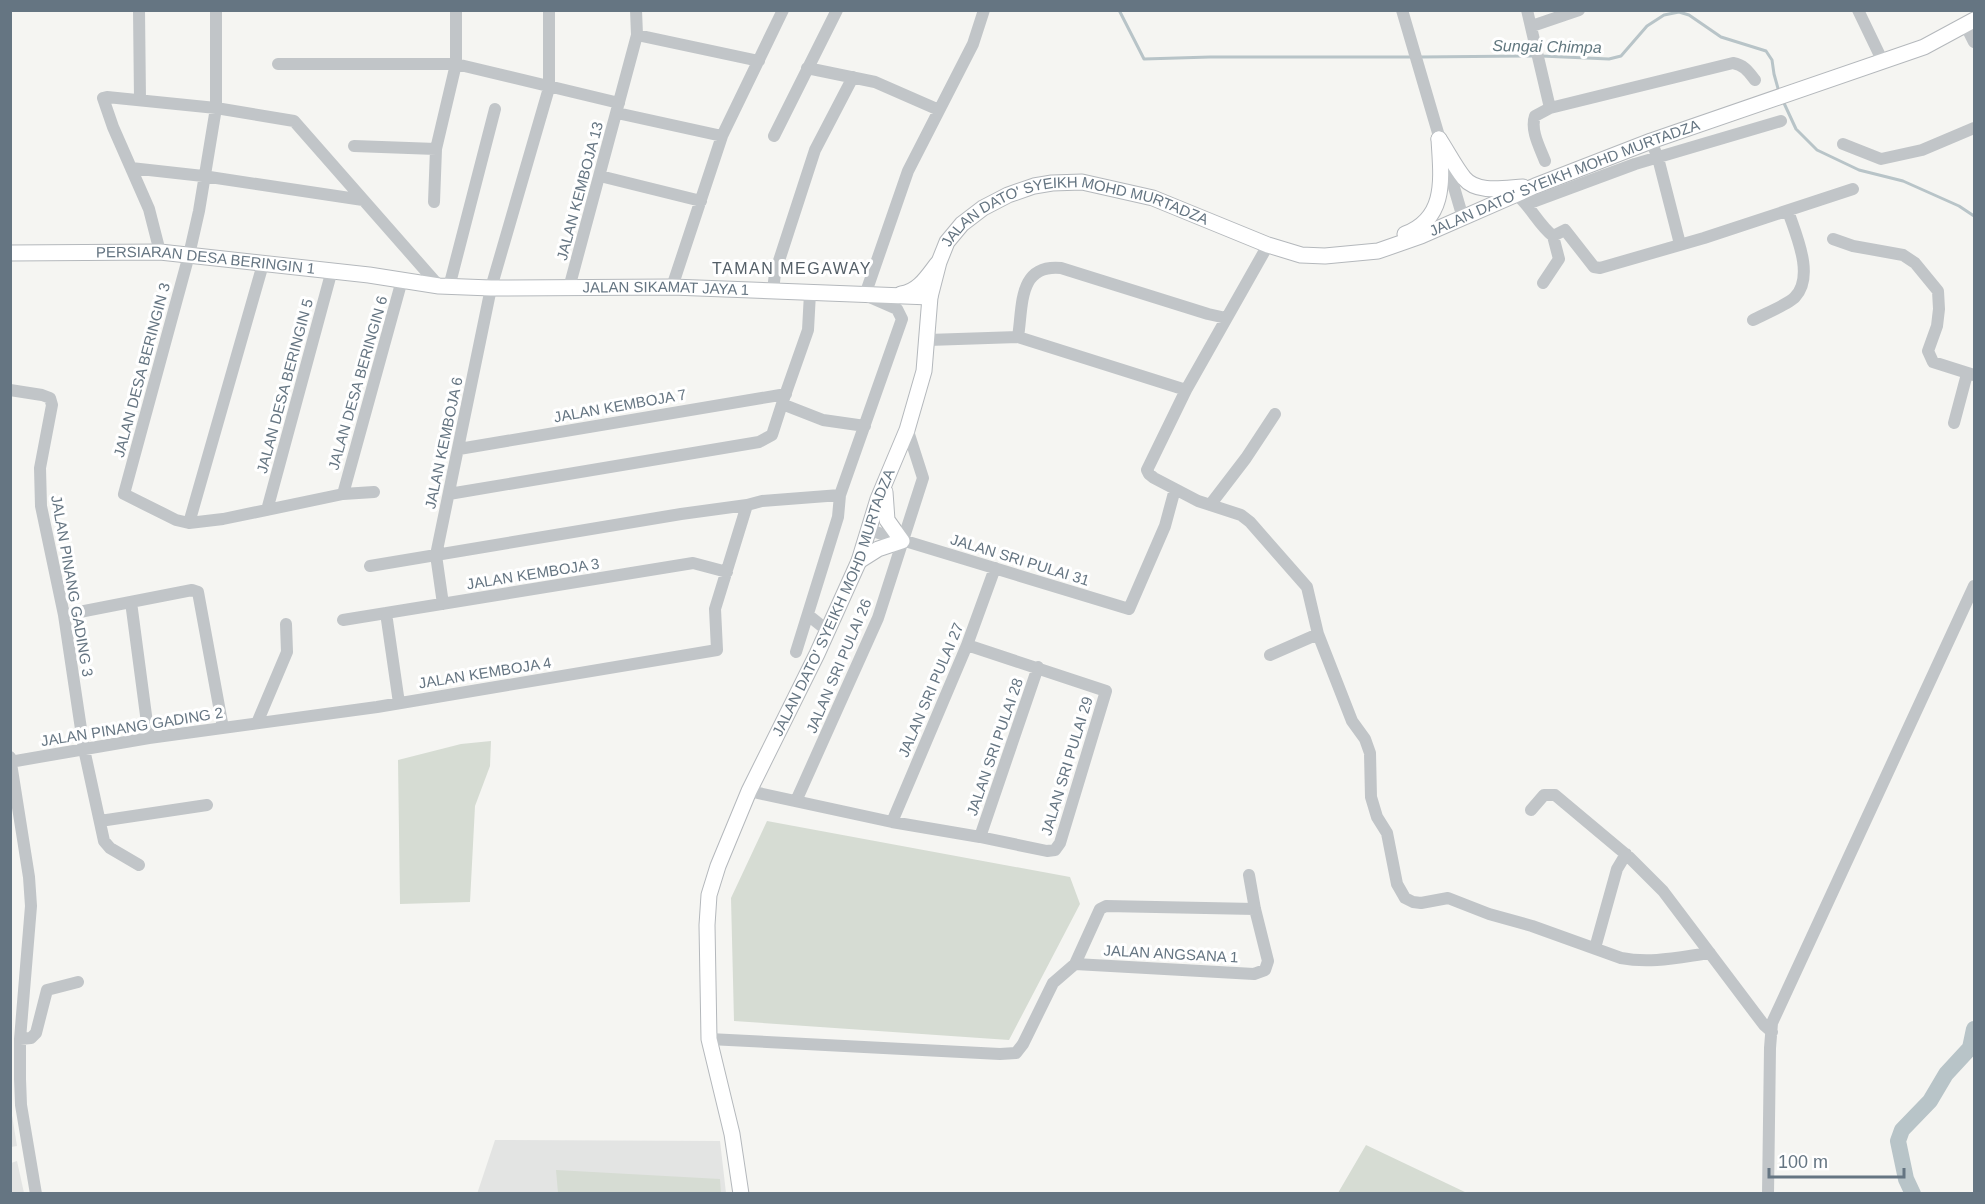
<svg xmlns="http://www.w3.org/2000/svg" width="1985" height="1204" font-family="Helvetica,sans-serif">
<style>
.built{fill:#e3e4e3}
.green{fill:#d6dcd3}
.lines{fill:none;stroke-linecap:round;stroke-linejoin:round}
.stream{stroke:#b8c4c8;stroke-width:3}
.river{stroke:#b8c4c8;stroke-width:16}
.major-casing{stroke:#b4b8bc;stroke-width:17}
.minor{stroke:#c1c5c8;stroke-width:12}
.major{stroke:#fff;stroke-width:15}
.labels{text-anchor:middle;stroke-width:6;stroke-linejoin:round;paint-order:stroke}
.street-label{font-size:15px;fill:#657582;stroke:#fff}
.water-label{font-size:16px;font-style:italic;fill:#61777f;stroke:#fff}
.neighbourhood-label{font-size:16px;letter-spacing:1.5px;fill:#535e67;stroke:#fff}
</style>
<rect width="100%" height="100%" fill="#f5f5f2"/>
<path class="built" d="M 10,1103 L 17,1146 L 11,1147 L 10,1147 Z
M 495,1140 L 720,1141 L 726,1193 L 477,1194 Z
M 17,1161 L 24,1193 L 11,1193 L 11,1163 Z"/>
<path class="green" d="M 491,741 L 490,766 L 475,806 L 470,902 L 400,904 L 398,760 L 461,744 Z
M 767,821 L 1070,877 L 1080,904 L 1009,1040 L 734,1021 L 731,898 Z
M 1366,1145 L 1467,1193 L 1338,1193 Z
M 556,1170 L 720,1179 L 721,1193 L 558,1193 Z"/>
<g class="lines">
<path class="stream" d="M 1119,10 L 1144,59 L 1210,57 L 1411,57
M 1541,56 L 1609,59 L 1621,56 L 1647,26 L 1664,15 L 1679,12 L 1689,15 L 1721,37 L 1766,51 L 1772,60 L 1774,74 L 1779,92
M 1421,57 L 1534,56
M 1783,101 L 1796,129 L 1817,150 L 1859,170 L 1903,181 L 1959,206 L 1974,216"/>
<path class="river" d="M 1913,1194 L 1906,1179 L 1898,1141 L 1902,1130 L 1930,1101 L 1946,1074 L 1970,1048 L 1974,1029"/>
<defs>
<g id="major">
<path d="M 1439,139 C 1447,151 1455,167 1464,178 C 1477,194 1505,188 1523,187"/>
<path d="M 1405,234 C 1448,218 1441,176 1439,139"/>
<path id="s1" d="M 10,253 L 160,252 L 369,275 L 439,286 L 491,288 L 672,287 L 930,297"/>
<path d="M 901,294 C 918,292 927,277 937,264"/>
<path d="M 859,561 L 878,549 L 902,541 L 887,520 L 885,492"/>
<path id="s2" d="M 741,1194 L 732,1134 L 709,1039 L 707,925 L 709,895 L 718,866 L 749,791 L 817,654 L 859,561 L 878,499 L 907,430 L 924,371 L 930,297 L 939,262 L 947,242 L 962,224 L 983,208 L 1008,195 L 1034,186 L 1052,183 L 1082,182 L 1153,198 L 1268,245 L 1301,255 L 1325,256 L 1378,251 L 1421,236 L 1535,186 L 1651,141 L 1924,47 L 1974,20"/>
</g>
</defs>
<use href="#major" class="major-casing"/>
<path class="minor" d="M 139,10 L 140,100
M 216,10 L 216,108 L 199,211 L 189,255 L 124,494 L 176,520 L 189,523 L 223,519 L 343,494 L 374,492
M 1402,10 L 1463,218
M 1527,10 L 1550,108
M 1858,10 L 1883,62
M 1532,26 L 1579,10
M 1966,26 L 1974,42
M 637,35 L 759,61
M 278,64 L 456,64 L 619,103
M 807,68 L 875,82 L 939,110
M 617,113 L 722,136
M 774,136 L 837,10
M 1651,141 L 1658,158 L 1680,244
M 1843,144 L 1881,159 L 1922,150 L 1974,128
M 354,146 L 436,149
M 1545,161 C 1540,148 1530,130 1535,116 L 1550,108 L 1733,63 C 1744,65 1748,71 1755,80
M 131,168 L 203,176 L 363,200
M 600,176 L 701,201
M 1516,194 C 1532,208 1538,224 1553,236 L 1565,230 L 1594,267 L 1600,268 L 1704,238 L 1853,189
M 434,202 L 436,149 L 456,64 L 456,10
M 1527,204 L 1635,164 L 1781,121
M 1833,239 L 1853,246 L 1903,255 L 1915,263 L 1938,291 L 1939,309 L 1937,326 L 1928,351 L 1933,362 L 1974,375
M 1268,245 L 1186,390 L 1147,470 L 1149,474 L 1154,478 L 1198,501 L 1241,515 L 1250,522 L 1307,587 L 1318,634 L 1352,721 L 1365,739 L 1370,753 L 1371,797 L 1377,817 L 1387,833 L 1397,884 L 1405,898 L 1413,902 L 1421,903 L 1448,898 L 1489,914 L 1532,926 L 1621,958 C 1651,964 1680,957 1710,953
M 160,252 L 149,209 L 113,127 L 103,98 L 107,97 L 216,108 L 294,121 L 439,286
M 1543,283 L 1559,259 L 1553,236
M 449,287 L 495,109
M 672,287 L 722,136 L 783,10
M 569,288 L 637,35 L 636,10
M 773,291 L 775,273 L 815,150 L 853,77
M 1753,320 C 1762,315 1789,304 1795,297 C 1815,276 1796,235 1788,211
M 1018,337 C 1023,305 1018,264 1061,268 L 1208,314 L 1226,318
M 928,340 L 1018,337 L 1186,390
M 10,390 L 42,395 L 50,398 L 52,405 L 40,468 L 41,506 L 64,615 L 84,749 L 104,841 L 110,848 L 139,865
M 783,401 L 808,330 L 810,293
M 1954,423 L 1967,374
M 459,449 L 786,394
M 343,494 L 402,280
M 449,494 L 759,442 L 772,435 L 782,404 L 823,420 L 865,426
M 1210,505 L 1246,458 L 1275,414
M 267,510 L 332,270
M 189,523 L 263,264
M 869,530 L 1129,609 L 1165,526 L 1175,489
M 370,566 L 681,514 L 747,505
M 131,602 L 149,738
M 443,604 L 436,555 L 491,288 L 549,88 L 549,10
M 386,613 L 399,703
M 64,615 L 192,590 L 198,592 L 223,728
M 808,615 L 828,631
M 343,620 L 693,563 L 727,572
M 796,652 L 838,517 L 840,495 L 902,319 L 897,309 L 865,295 L 908,171 L 973,44 L 984,10
M 1270,655 L 1318,634
M 257,723 L 287,652 L 286,624
M 10,757 L 29,877 L 31,906 L 20,1039 L 20,1079 L 21,1105 L 36,1194
M 10,762 L 149,738 L 377,707 L 717,650 L 715,609 L 747,505 L 762,501 L 840,495
M 749,791 L 892,822 L 980,837 L 1047,851 L 1055,850 L 1060,843 L 1106,691 L 967,645
M 796,801 L 878,618 L 923,478 L 907,428
M 1531,810 L 1544,795 L 1555,795 L 1629,857 L 1663,891 L 1764,1025 L 1772,1032
M 100,821 L 207,805
M 892,822 L 967,645 L 995,568
M 980,837 L 1038,667
M 1595,948 L 1617,869 L 1626,854
M 1075,964 L 1254,974 L 1265,970 L 1268,961 L 1255,909 L 1249,875
M 20,1039 L 31,1038 L 36,1033 L 47,990 L 78,982
M 709,1039 L 1000,1054 L 1016,1053 L 1023,1044 L 1053,983 L 1075,964 L 1100,909 L 1106,906 L 1255,909
M 1768,1194 L 1770,1048 L 1772,1023 L 1974,586"/>
<use href="#major" class="major"/>
</g>
<g class="labels">
<g class="street-label">
<text dy="5" stroke="none"><textPath href="#s2" startOffset="1665">JALAN DATO' SYEIKH MOHD MURTADZA</textPath></text>
<text transform="translate(580 191) rotate(-75)" y="5">JALAN KEMBOJA 13</text>
<text dy="5" stroke="none"><textPath href="#s2" startOffset="1143">JALAN DATO' SYEIKH MOHD MURTADZA</textPath></text>
<text dy="5" stroke="none"><textPath href="#s1" startOffset="196">PERSIARAN DESA BERINGIN 1</textPath></text>
<text dy="5" stroke="none"><textPath href="#s1" startOffset="658">JALAN SIKAMAT JAYA 1</textPath></text>
<text transform="translate(142 370) rotate(-75)" y="5">JALAN DESA BERINGIN 3</text>
<text transform="translate(358 383) rotate(-74)" y="5">JALAN DESA BERINGIN 6</text>
<text transform="translate(285 386) rotate(-75)" y="5">JALAN DESA BERINGIN 5</text>
<text transform="translate(620 406) rotate(-10)" y="5">JALAN KEMBOJA 7</text>
<text transform="translate(444 443) rotate(-78)" y="5">JALAN KEMBOJA 6</text>
<text transform="translate(1020 560) rotate(17)" y="5">JALAN SRI PULAI 31</text>
<text transform="translate(533 574) rotate(-9)" y="5">JALAN KEMBOJA 3</text>
<text transform="translate(72 586) rotate(80)" y="5">JALAN PINANG GADING 3</text>
<text dy="5" stroke="none"><textPath href="#s2" startOffset="621">JALAN DATO' SYEIKH MOHD MURTADZA</textPath></text>
<text transform="translate(839 666) rotate(-67)" y="5">JALAN SRI PULAI 26</text>
<text transform="translate(485 673) rotate(-9)" y="5">JALAN KEMBOJA 4</text>
<text transform="translate(931 690) rotate(-67)" y="5">JALAN SRI PULAI 27</text>
<text transform="translate(132 727) rotate(-9)" y="5">JALAN PINANG GADING 2</text>
<text transform="translate(995 747) rotate(-71)" y="5">JALAN SRI PULAI 28</text>
<text transform="translate(1067 766) rotate(-73)" y="5">JALAN SRI PULAI 29</text>
<text transform="translate(1171 954) rotate(3)" y="5">JALAN ANGSANA 1</text>
</g>
<g class="water-label">
<text transform="translate(1547 46) rotate(1)" y="6">Sungai Chimpa</text>
</g>
<g class="neighbourhood-label">
<text x="792" y="274">TAMAN MEGAWAY</text>
</g>
</g>
<rect width="1985" height="1204" fill="none" stroke="#657582" stroke-width="24"/>
<path d="M1769 1168v9h135v-9" fill="none" stroke="#657582" stroke-width="3"/>
<text x="1778" y="1168" font-size="18" fill="#657582" stroke="#ffffff" stroke-width="4.5" paint-order="stroke">100 m</text>
</svg>
